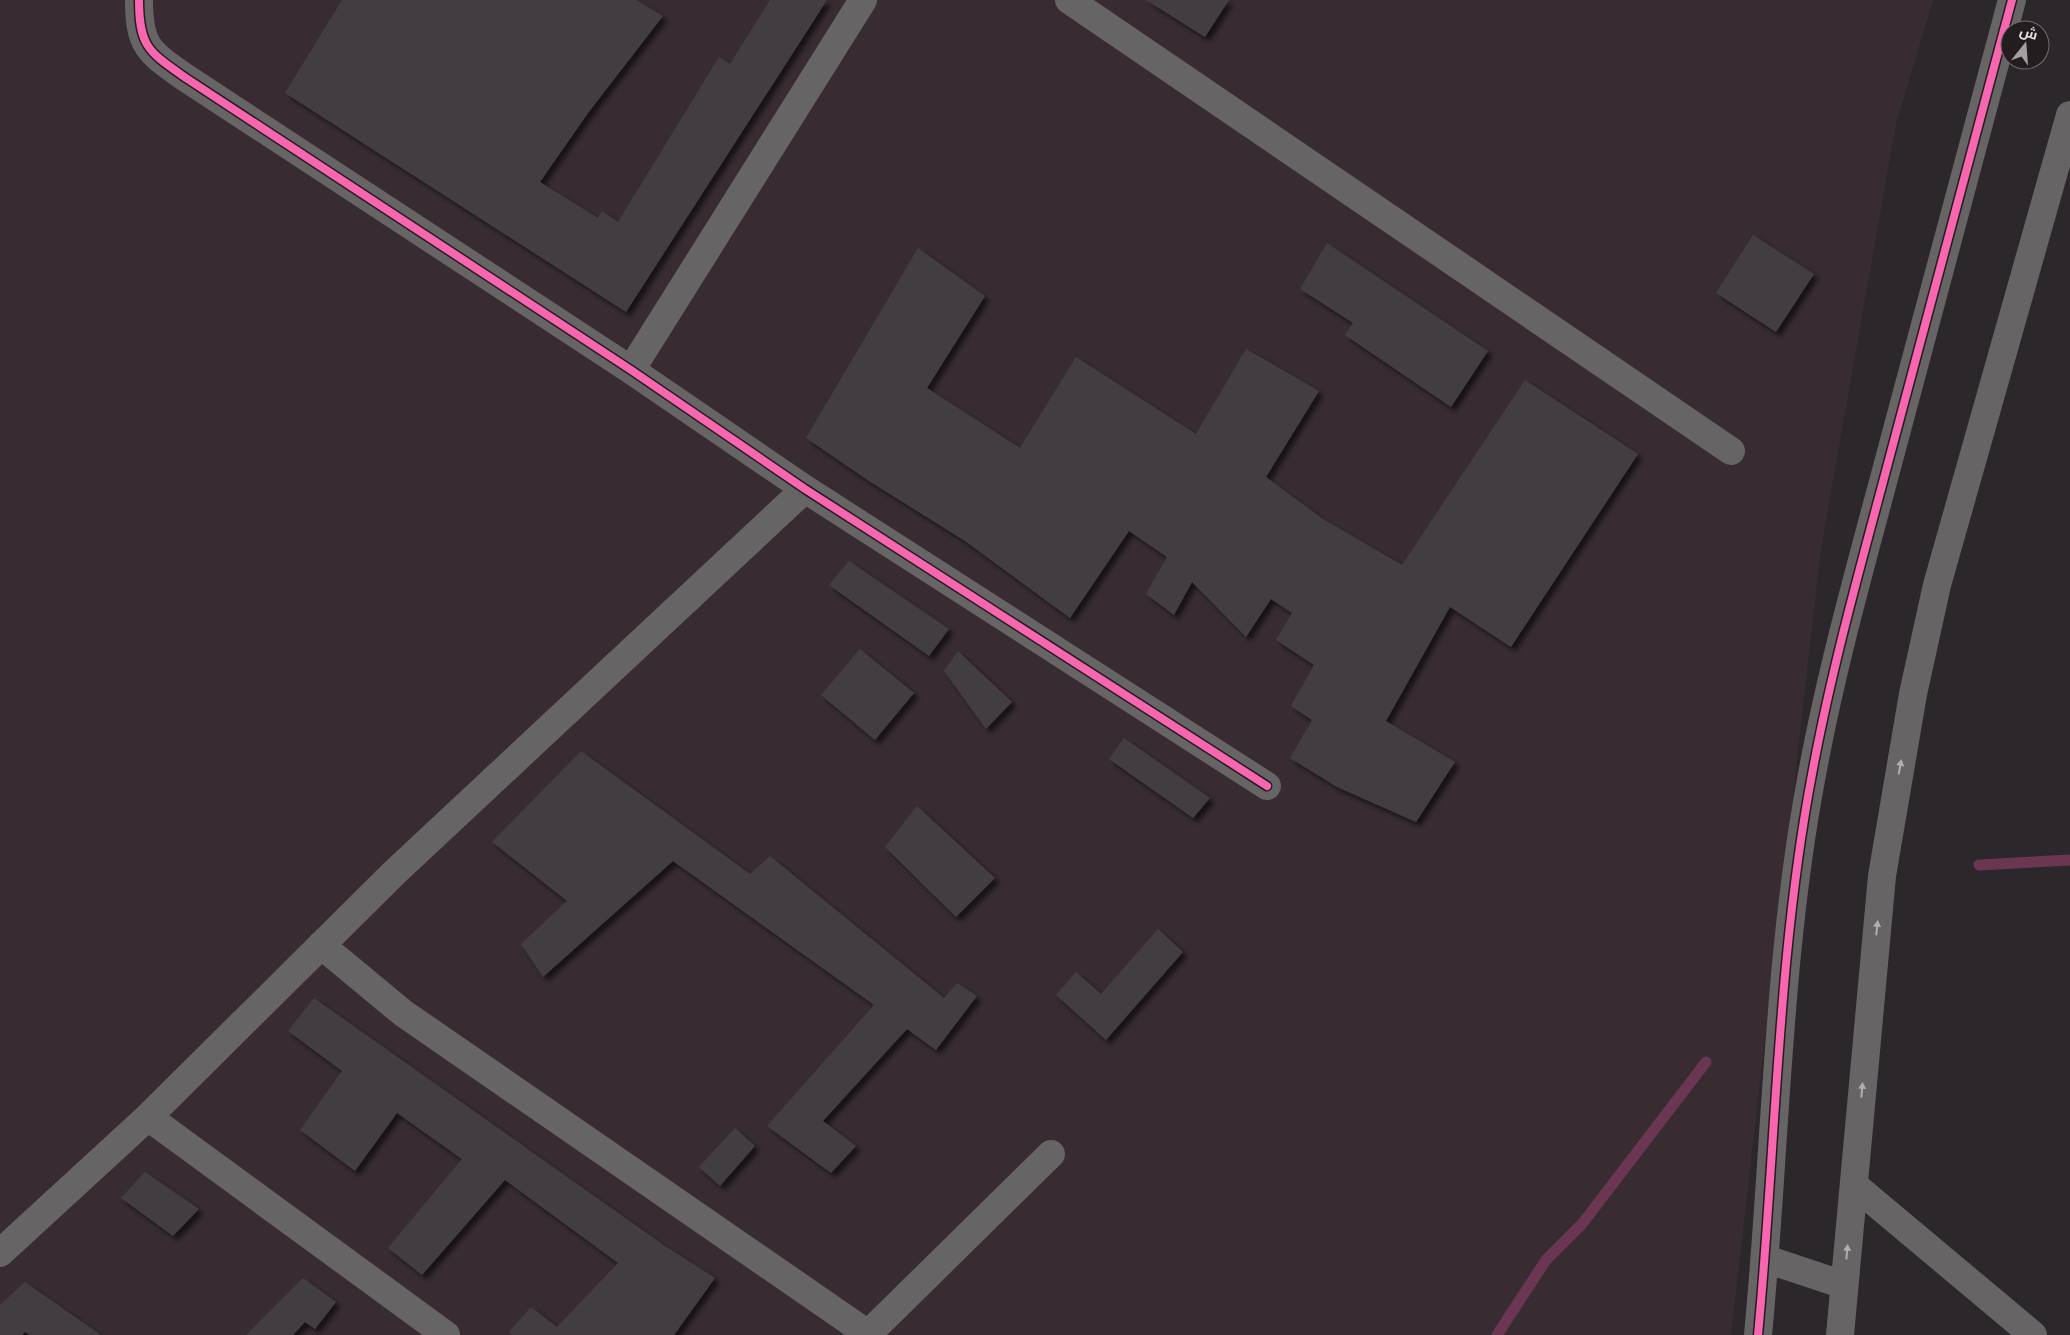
<svg xmlns="http://www.w3.org/2000/svg" width="2070" height="1335" font-family="'Times New Roman',Cairo,serif">
<style>
.built{fill:#382c32}
.lines{fill:none;stroke-linecap:round;stroke-linejoin:round}
.stream{stroke:#6b3651;stroke-width:11}
.building{fill:#433e40;filter:url(#shadow)}
.minor{stroke:#676466;stroke-width:28}
.cycleway-casing{stroke:#241d20;stroke-width:11}
.cycleway{stroke:#f766af;stroke-width:8}
.oneway{fill:#b3aeb0}
</style>
<defs>
<filter id="shadow"><feDropShadow dx="4.5" dy="4.5" stdDeviation="2.5" flood-color="#0009"/></filter>
</defs>
<rect width="100%" height="100%" fill="#2c272a"/>
<path class="built" d="M 0,0 L 1933,0 L 1896,124 L 1821,549 L 1731,1335 L 0,1335 Z"/>
<g class="lines">
<path class="stream" d="M 1979,865 L 2070,860
M 1497,1335 L 1546,1260 L 1582,1224 L 1706,1062"/>
</g>
<path class="building" d="M 342,0 L 636,0 L 663,16 L 588,113 L 540,182 L 598,218 L 602,211 L 618,222 L 719,57 L 730,64 L 770,0 L 827,0 L 626,312 L 285,93 Z
M 1146,0 L 1229,0 L 1205,37 Z
M 1753,235 L 1814,274 L 1776,332 L 1716,293 Z
M 1327,243 L 1488,351 L 1451,407 L 1345,335 L 1353,323 L 1300,289 Z
M 918,248 L 985,296 L 927,388 L 1020,448 L 1076,357 L 1196,434 L 1246,349 L 1319,391 L 1266,477 L 1323,519 L 1402,565 L 1525,380 L 1638,454 L 1511,647 L 1450,607 L 1386,721 L 1455,762 L 1416,822 L 1337,787 L 1290,758 L 1312,720 L 1291,706 L 1314,665 L 1276,640 L 1292,613 L 1271,599 L 1246,637 L 1192,582 L 1174,615 L 1146,594 L 1167,557 L 1129,531 L 1070,618 L 965,541 L 869,481 L 806,438 Z
M 849,561 L 949,629 L 929,656 L 829,585 Z
M 860,649 L 914,693 L 875,740 L 821,695 Z
M 958,651 L 1012,702 L 986,729 L 944,671 Z
M 1124,738 L 1210,798 L 1193,818 L 1109,759 Z
M 581,751 L 750,874 L 770,856 L 944,998 L 957,983 L 977,996 L 936,1050 L 907,1029 L 823,1121 L 856,1146 L 831,1173 L 767,1126 L 874,1005 L 673,861 L 543,977 L 521,944 L 567,901 L 492,842 Z
M 917,806 L 995,878 L 956,917 L 885,847 Z
M 1158,929 L 1183,952 L 1106,1040 L 1056,995 L 1076,972 L 1101,994 Z
M 314,998 L 665,1246 L 715,1278 L 674,1335 L 512,1335 L 509,1332 L 531,1307 L 557,1327 L 618,1263 L 505,1180 L 422,1275 L 388,1248 L 462,1159 L 397,1113 L 355,1171 L 300,1130 L 342,1071 L 288,1031 Z
M 735,1128 L 755,1146 L 720,1186 L 699,1167 Z
M 145,1172 L 199,1209 L 173,1236 L 121,1198 Z
M 303,1278 L 336,1302 L 315,1329 L 305,1322 L 293,1335 L 246,1335 Z
M 25,1282 L 101,1335 L 30,1335 L 25,1332 L 22,1335 L 0,1335 L 0,1305 Z"/>
<g class="lines">
<path class="minor" d="M 139,0 C 139,47 149,52 186,78 L 631,370 L 805,489 L 1267,786
M 1069,0 L 1731,451
M 631,370 L 863,0
M 321,945 L 403,1013 L 868,1334
M 148,1117 L 446,1335
M 1854,1185 L 2033,1335
M 0,1253 L 148,1117 L 394,873 L 805,489
M 1766,1259 L 1844,1285
M 867,1335 L 1051,1154
M 1758,1335 C 1776,1147 1777,955 1813,769 C 1834,657 1866,547 1895,437 C 1934,291 1973,146 2012,0
M 1840,1335 L 1882,876 L 1913,694 L 1937,585 L 2070,115"/>
<defs>
<path id="cycleway" d="M 139,0 C 139,47 149,52 186,78 L 631,370 L 805,489 L 1267,786
M 1758,1335 C 1776,1147 1777,955 1813,769 C 1834,657 1866,547 1895,437 C 1934,291 1973,146 2012,0"/>
</defs>
<use href="#cycleway" class="cycleway-casing"/>
<use href="#cycleway" class="cycleway"/>
</g>
<defs><path id="oneway-solid" d="M-6-.8H1V-3.2L6.5 0L1 3.2V.8H-6Z" transform="scale(1.25)"/></defs>
<g class="oneway">
<use href="#oneway-solid" transform="translate(1900 767) rotate(-80)"/>
<use href="#oneway-solid" transform="translate(1877 928) rotate(-84)"/>
<use href="#oneway-solid" transform="translate(1862 1090) rotate(-85)"/>
<use href="#oneway-solid" transform="translate(1847 1252) rotate(-85)"/>
</g>
<g transform="translate(2025 45) rotate(17)"><circle r="24" fill="#241d20" stroke="#716b6e"/>
<path d="M0-4L9 19L0 12L-9 19Z" fill="#a49fa2"/>
<text y="-8" font-size="14" font-weight="bold" text-anchor="middle" fill="#e5e0e2">ش</text>
</g>
</svg>
